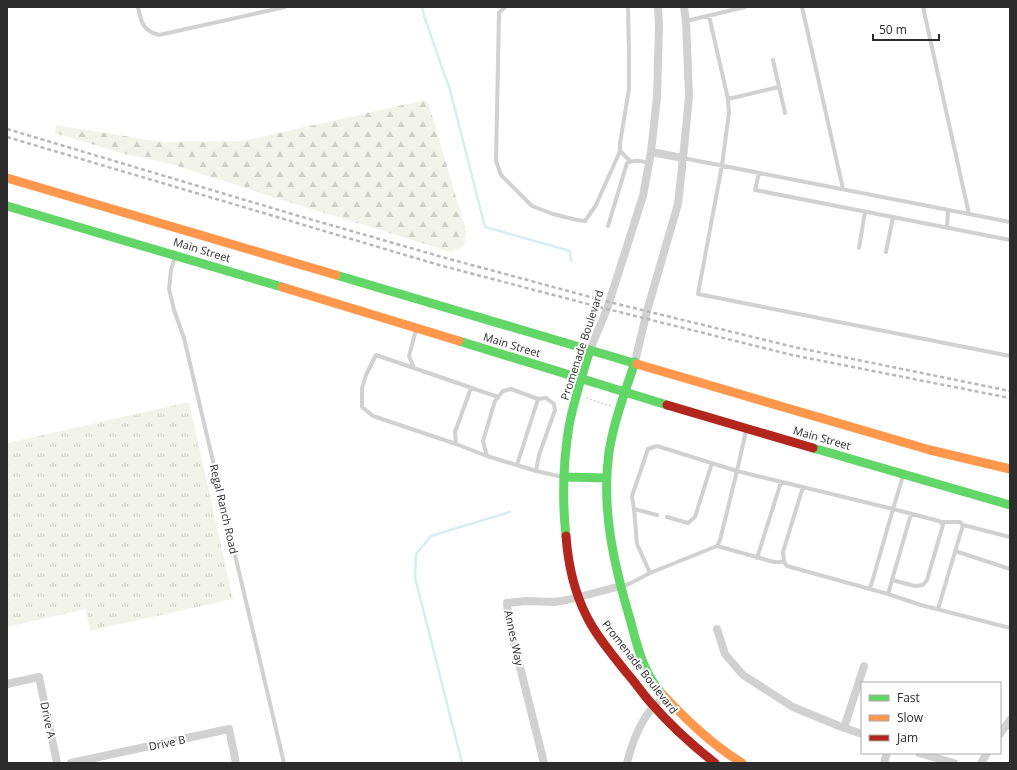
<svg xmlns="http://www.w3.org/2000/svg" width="1017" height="770" font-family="'Open Sans',sans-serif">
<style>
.grass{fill:url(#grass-tufts)}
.forest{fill:url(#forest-firs)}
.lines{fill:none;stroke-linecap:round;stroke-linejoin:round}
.stream{stroke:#d5eef2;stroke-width:2.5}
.path{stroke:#d1d1d1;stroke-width:1.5;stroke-dasharray:2 2;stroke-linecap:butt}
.lane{stroke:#d1d1d1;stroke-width:4}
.street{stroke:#d1d1d1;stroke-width:8}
.fast{stroke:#63d668;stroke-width:9}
.slow{stroke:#ff974d;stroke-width:9}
.jam{stroke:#b3261e;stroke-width:9}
.rail{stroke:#b8b8b8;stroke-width:2.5;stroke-dasharray:4 3;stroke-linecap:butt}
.labels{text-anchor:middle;stroke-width:4;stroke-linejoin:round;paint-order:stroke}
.street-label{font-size:11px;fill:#2c2c2c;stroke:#fff}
</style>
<defs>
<pattern id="grass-tufts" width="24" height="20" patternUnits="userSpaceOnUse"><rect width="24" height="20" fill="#f2f4ea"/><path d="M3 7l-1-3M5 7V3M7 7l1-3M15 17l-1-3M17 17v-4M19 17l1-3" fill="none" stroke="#d0d1c9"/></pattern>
<pattern id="forest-firs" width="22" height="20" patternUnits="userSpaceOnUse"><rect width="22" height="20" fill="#f2f4ea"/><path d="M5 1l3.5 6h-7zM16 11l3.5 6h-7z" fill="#d0d1c9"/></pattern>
</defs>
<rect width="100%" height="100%" fill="#fff"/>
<path class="grass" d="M 189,402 L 233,599 L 90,631 L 86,609 L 7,627 L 7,443 Z"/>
<path class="forest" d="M 425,100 L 429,105 L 466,231 L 464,246 L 451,252 L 279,199 L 174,165 L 121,153 L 55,133 L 56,125 L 162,142 L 243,141 Z"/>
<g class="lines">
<path class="stream" d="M 422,7 L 424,16 L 450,90 L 485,227 L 570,251 L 571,261
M 462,763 L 415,577 L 416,554 L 431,536 L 510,512"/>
<path class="path" d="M 586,398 L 611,406"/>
<path class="lane" d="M 138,7 C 141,22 143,31 159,35 L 285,7
M 505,7 L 499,13 L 496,161 L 501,175 L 532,206 L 553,214 L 577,220 L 585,221 L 596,205 L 620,151
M 628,7 L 629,53 L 629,89 L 620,143 L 620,151 L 630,161
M 802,7 L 843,189
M 923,7 L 969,214
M 709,16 L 728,99 L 729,113 L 722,165 L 698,294 L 1010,356
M 686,21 L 745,7
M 773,60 L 785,113
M 728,99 L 779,87
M 683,158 L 1010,222
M 759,173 L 755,190 L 1010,240
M 608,226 L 627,163 C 634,159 641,161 649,163
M 947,228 L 948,210
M 859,248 L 865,212
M 886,252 L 893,217
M 175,257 L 171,270 L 169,289 L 174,310 L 184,338 L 284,763
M 414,368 L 409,356 L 416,330
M 498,397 L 376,355 L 366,375 L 362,388 L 362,407 L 373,416 L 456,444 L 487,456 L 536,471 L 563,477
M 456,444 L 455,432 L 471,388
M 487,456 L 483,441 L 495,401 L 503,391 L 511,389 L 538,399 L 546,398 L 554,404 L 555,410 L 539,455 L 536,471
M 517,465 L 538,399
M 803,487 L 783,552 L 784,562 L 787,566 L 888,594 L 892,580 L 915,586 L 923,585 L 927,580 L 943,525 L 939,521 L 893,509 L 870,589
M 634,509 L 657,515
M 667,517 L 688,523 L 695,517 L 712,463
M 963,525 L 1010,537
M 717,546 L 720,540 L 737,471 L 893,509 L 903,476
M 955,551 L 1010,569
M 757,558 L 781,482
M 650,573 L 717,546 L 774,562 L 784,562
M 892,580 L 911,514
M 622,586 L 629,584 L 650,573 L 637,544 L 634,509 L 632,496 L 648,449 L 657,446 L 737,471 L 746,431
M 888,594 L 921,605 L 1010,628
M 938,609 L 963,525 L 960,522 L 940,522"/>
<path class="street" d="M 651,152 L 683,158
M 590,350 L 607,309 L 643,196 L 651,152 L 657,97 L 659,26 L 658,7
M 635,362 L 647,311 L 678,204 L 685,139 L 689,96 L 686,21 L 684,7
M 717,629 L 725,654 L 743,675 L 793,707 L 839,726 L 862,734
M 7,684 L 39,677 L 57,763
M 844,728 L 864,666
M 1000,734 L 1010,720
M 919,753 L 954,763
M 71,763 L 229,729 L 236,763
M 544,763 L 509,623 L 507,603 L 526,601 L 554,602 L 567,600 L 621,586
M 627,763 C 632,743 640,722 653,707 C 657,703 661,700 665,696
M 884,763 L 887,753
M 981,763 L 987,753"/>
<path class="fast" d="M 7,206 L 282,287
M 336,275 L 637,364
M 459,341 L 667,405
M 635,362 C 625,392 614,421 609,452 C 601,509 614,565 630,619 C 637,645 643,673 662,694
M 813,448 L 1010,505
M 564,477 L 607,478
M 566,536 C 562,499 563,463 569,426 C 574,400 582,375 590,350"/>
<path class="slow" d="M 7,178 L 336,275
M 282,287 L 459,341
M 637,364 L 930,450 L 1010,469
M 662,694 C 687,720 711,744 742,763"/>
<path class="jam" d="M 667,405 L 813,448
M 566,536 C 568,563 574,591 586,615 C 596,636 612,654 626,672 C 635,682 642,693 651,703 C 670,725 692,745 715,763"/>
<path class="rail" d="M 7,129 L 292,214 L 442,257 L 609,302 L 794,347 L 1010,391
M 7,137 L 439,265 L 607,309 L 792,355 L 1010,398"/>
</g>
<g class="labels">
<g class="street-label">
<text transform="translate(202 250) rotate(17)" y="4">Main Street</text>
<text transform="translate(512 345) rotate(17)" y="4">Main Street</text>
<text transform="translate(582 345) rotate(-72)" y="4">Promenade Boulevard</text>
<text transform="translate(822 438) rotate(16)" y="4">Main Street</text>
<text transform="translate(224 509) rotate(77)" y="4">Regal Ranch Road</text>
<text transform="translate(514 638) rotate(78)" y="4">Annes Way</text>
<text transform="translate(640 667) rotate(52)" y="4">Promenade Boulevard</text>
<text transform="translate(48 720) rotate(78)" y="4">Drive A</text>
<text transform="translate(167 743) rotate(-12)" y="4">Drive B</text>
</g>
</g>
<rect width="1017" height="770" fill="none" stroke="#2c2c2c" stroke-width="16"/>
<rect x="861" y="682" width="140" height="72" fill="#ffffff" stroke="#ababab"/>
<rect x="869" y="695" width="20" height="6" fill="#63d668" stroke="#ababab"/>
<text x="897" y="702" font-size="12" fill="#2c2c2c">Fast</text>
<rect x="869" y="715" width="20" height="6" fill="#ff974d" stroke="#ababab"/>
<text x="897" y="722" font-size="12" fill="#2c2c2c">Slow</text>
<rect x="869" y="735" width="20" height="6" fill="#b3261e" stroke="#ababab"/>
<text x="897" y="742" font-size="12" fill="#2c2c2c">Jam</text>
<path d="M873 34v6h66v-6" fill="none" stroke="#2c2c2c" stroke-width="2"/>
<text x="879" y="34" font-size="12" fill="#2c2c2c" stroke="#ffffff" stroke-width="3" paint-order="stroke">50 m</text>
</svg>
